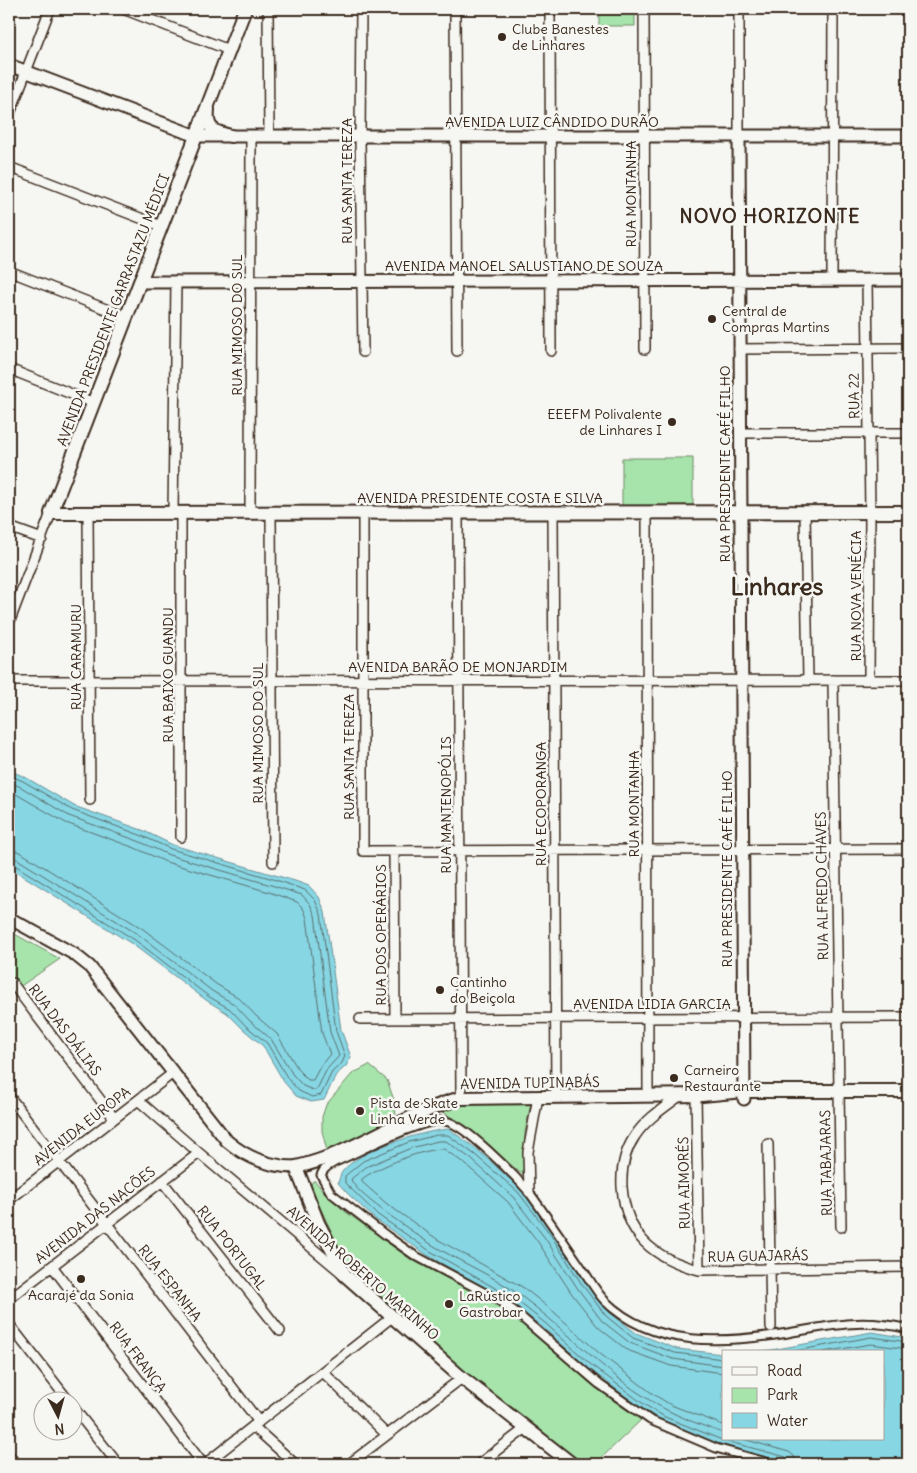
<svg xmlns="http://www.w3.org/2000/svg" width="917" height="1473" font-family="Delius,sans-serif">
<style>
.green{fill:#a6e4ab;stroke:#708764}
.water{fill:#87d6e4;stroke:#699195}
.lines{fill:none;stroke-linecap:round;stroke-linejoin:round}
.shore{stroke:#596f6d;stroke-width:1}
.pedestrian-casing{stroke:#3b2a1e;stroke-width:11}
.minor-casing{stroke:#3b2a1e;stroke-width:12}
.tertiary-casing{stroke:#3b2a1e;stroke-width:15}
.secondary-casing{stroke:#3b2a1e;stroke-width:16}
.pedestrian{stroke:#f6f6f2;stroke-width:7}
.minor{stroke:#f6f6f2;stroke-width:9}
.tertiary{stroke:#f6f6f2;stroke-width:11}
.secondary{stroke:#f6f6f2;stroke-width:12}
.poi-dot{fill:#3b2a1e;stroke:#f6f6f2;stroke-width:2}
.labels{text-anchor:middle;stroke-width:5;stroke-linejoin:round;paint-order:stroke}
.poi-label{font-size:14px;fill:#3b2a1e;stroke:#f6f6f2;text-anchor:start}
.street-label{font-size:14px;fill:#3b2a1e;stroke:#f6f6f2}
.district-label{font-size:19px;font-weight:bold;letter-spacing:1px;fill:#3b2a1e;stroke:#f6f6f2}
.town-label{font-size:24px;font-weight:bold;fill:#3b2a1e;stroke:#f6f6f2}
</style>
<rect width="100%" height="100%" fill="#f6f6f2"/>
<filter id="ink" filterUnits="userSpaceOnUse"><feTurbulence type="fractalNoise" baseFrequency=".02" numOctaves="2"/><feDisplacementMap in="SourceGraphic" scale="10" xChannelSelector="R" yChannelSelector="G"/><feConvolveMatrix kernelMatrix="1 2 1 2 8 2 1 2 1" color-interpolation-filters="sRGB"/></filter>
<g filter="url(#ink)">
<path class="green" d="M 599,9 L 635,9 L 635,26 L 599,26 Z
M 622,458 L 693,458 L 693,506 L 622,506 Z
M 9,931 L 60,959 L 9,994 Z
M 369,1065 L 387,1080 L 395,1103 L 396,1117 L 327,1151 L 322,1131 L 322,1117 L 326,1105 L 352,1074 Z
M 472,1103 L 531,1103 L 525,1132 L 524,1176 L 467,1127 L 441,1111 Z
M 313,1181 L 315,1181 L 324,1192 L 342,1209 L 410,1259 L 492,1302 L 511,1314 L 591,1384 L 641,1420 L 595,1464 L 583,1464 L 457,1366 L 370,1290 L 349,1269 L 310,1186 Z"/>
<path class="water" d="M 9,770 L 25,777 L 74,806 L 142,830 L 173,845 L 295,881 L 309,886 L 319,897 L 325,912 L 341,1030 L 351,1057 L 346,1066 L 336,1075 L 324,1100 L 311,1102 L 296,1096 L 284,1082 L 263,1046 L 243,1029 L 227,1013 L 206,1000 L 132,944 L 9,867 Z
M 449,1129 L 478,1150 L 521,1189 L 554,1231 L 587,1283 L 609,1312 L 636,1333 L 677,1349 L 723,1354 L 723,1439 L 883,1439 L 883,1352 L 753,1352 L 771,1350 L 872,1332 L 908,1338 L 908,1464 L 793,1464 L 721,1445 L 663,1421 L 643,1410 L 587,1367 L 542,1327 L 513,1304 L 427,1255 L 375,1219 L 348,1194 L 338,1183 C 339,1180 340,1175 342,1172 C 358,1150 422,1131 449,1129 Z"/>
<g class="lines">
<path class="shore" d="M 9,775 L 23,781 L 72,810 L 140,835 L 171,849 L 273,879 L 305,890 L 315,900 L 321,914 L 336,1031 L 345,1056 L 342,1063 L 332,1072 L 321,1095 L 312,1097 L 299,1091 L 288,1079 L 267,1043 L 246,1026 L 230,1009 L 208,996 L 135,940 L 13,864 L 9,863
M 9,782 L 21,787 L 69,816 L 138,841 L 169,855 L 271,885 L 302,895 L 310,904 L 315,915 L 330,1032 L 339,1056 L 327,1069 L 317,1089 L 313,1090 L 303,1086 L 293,1075 L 271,1039 L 250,1021 L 234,1004 L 212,991 L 139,935 L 17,859 L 9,857
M 9,790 L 66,823 L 135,848 L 166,862 L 269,892 L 297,902 L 303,908 L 307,918 L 322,1033 L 330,1054 L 321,1065 L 313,1080 L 308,1080 L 299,1071 L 277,1034 L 256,1016 L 239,998 L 216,984 L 143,929 L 20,852 L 9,849
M 790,1352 L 871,1337 L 908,1342
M 823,1352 L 871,1344 L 908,1349
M 723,1359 L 675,1353 L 633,1338 L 606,1316 L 583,1286 L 550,1234 L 518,1192 L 474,1154 L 448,1135 L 437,1135 L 409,1142 L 363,1161 L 345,1176 L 345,1183 L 378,1215 L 430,1251 L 516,1300 L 545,1323 L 590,1364 L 645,1405 L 665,1417 L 722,1440 L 786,1457 L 789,1460 L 790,1464
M 723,1366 L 673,1359 L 630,1343 L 602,1321 L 578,1289 L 545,1238 L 513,1197 L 470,1158 L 446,1141 L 438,1141 L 411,1148 L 366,1167 L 351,1179 C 355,1194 406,1226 420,1237 C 452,1259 490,1273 521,1296 C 566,1329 603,1372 651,1401 C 673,1415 698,1424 723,1433
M 723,1373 L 671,1366 L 627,1350 L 598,1327 L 572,1294 L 538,1242 L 508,1202 L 465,1164 L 444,1149 C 425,1148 377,1167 362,1179 L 362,1182 L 387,1204 L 437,1239 L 524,1288 L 554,1312 L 599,1353 L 653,1394 L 671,1405 L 723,1425
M 743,1439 L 789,1452 L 794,1456 L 796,1464"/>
<defs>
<path id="pedestrian" d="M 773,1464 L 716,1448 L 650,1420 L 599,1384 L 513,1310 L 493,1297 L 414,1255 L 387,1236 L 331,1193 L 321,1175 C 324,1168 328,1166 335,1162 C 359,1152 422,1118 445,1121 C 465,1124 515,1176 529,1192 C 547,1217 564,1242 581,1267 C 589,1278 596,1292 605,1301 C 654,1349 726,1343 788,1333 C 832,1325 864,1318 908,1329"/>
<path id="minor" d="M 123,9 L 229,50
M 268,9 L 269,136
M 361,9 L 360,137 L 363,352
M 455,9 L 457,351
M 550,9 L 551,351
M 644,9 L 645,349
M 9,116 L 50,9
M 739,137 L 739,9
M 9,167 L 161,226
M 9,271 L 126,317
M 832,280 L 833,9
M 867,280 L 870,512 L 869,680
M 739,349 L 908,348
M 9,369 L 94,403
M 740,433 L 908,433
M 553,512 L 556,1096
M 647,512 L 648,1095
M 805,512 L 808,680
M 88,513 L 90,800
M 173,513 L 176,281
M 250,513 L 251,136
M 271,513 L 273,862
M 363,513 L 363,851 L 908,849
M 458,513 L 461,1098
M 9,527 L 42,539
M 9,623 L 51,513
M 833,680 L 841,1227
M 9,681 L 908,680
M 181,837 L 181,513
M 394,851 L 395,1019
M 12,983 L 114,1118
M 360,1019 L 908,1017
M 681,1095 C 665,1107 646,1119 635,1136 C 624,1152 621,1168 622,1187 C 626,1236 653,1258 699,1270 L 908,1267
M 696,1095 L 699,1270
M 9,1096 L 259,1422
M 138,1100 L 199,1153 L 342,1273
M 768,1144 L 771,1327
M 162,1181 L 280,1331
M 529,1192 L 528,1152 L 538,1097
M 9,1200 L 173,1073
M 52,1266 L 203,1464
M 9,1299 L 199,1153
M 9,1324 L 68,1400
M 323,1372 L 387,1435
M 72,1406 L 118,1464
M 253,1426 L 295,1464
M 9,1455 L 14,1462
M 205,1464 L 392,1317
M 349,1464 L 462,1378
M 479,1464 L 526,1428"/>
<path id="tertiary" d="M 9,65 L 196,136 L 908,136
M 739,137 L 744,1099
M 140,282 L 908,280
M 9,918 L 74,954 L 89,966 L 227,1141 C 247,1158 269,1167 296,1167"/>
<path id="secondary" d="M 245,9 L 51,513 L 908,512
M 208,109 C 206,129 213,132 231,136
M 572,1464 L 462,1378 L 345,1275 L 318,1223 L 296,1167 C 355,1154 404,1114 461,1098 L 702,1095 L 744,1091 L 908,1091"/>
</defs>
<use href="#pedestrian" class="pedestrian-casing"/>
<use href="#minor" class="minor-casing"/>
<use href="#tertiary" class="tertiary-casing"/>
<use href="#secondary" class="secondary-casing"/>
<use href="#pedestrian" class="pedestrian"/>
<use href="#minor" class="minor"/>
<use href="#tertiary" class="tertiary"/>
<use href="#secondary" class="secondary"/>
</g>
</g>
<g class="poi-dot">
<circle cx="502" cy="37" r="5"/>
<circle cx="712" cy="319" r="5"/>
<circle cx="672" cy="422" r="5"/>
<circle cx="440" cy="990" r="5"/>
<circle cx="674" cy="1078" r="5"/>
<circle cx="360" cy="1111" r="5"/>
<circle cx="81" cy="1279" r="5"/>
<circle cx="449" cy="1304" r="5"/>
</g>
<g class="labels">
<g class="poi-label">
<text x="512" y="34">Clube Banestes<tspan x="512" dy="16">de Linhares</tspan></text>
<text x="722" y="316">Central de<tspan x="722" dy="16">Compras Martins</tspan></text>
<text x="662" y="419" text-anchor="end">EEEFM Polivalente<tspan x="662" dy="16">de Linhares I</tspan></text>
<text x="450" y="987">Cantinho<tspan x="450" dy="16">do Beiçola</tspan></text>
<text x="684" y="1075">Carneiro<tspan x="684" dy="16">Restaurante</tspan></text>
<text x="370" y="1108">Pista de Skate<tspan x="370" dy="16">Linha Verde</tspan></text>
<text x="81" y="1300" text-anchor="middle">Acarajé da Sonia</text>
<text x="459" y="1301">LaRústico<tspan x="459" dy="16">Gastrobar</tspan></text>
</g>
<g class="street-label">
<text x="552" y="127">AVENIDA LUIZ CÂNDIDO DURÃO</text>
<text transform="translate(347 181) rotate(-90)" y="5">RUA SANTA TEREZA</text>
<text transform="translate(631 194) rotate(-90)" y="5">RUA MONTANHA</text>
<text x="524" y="271">AVENIDA MANOEL SALUSTIANO DE SOUZA</text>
<text transform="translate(113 310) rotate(-69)" y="5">AVENIDA PRESIDENTE GARRASTAZU MÉDICI</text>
<text transform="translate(237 325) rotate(-90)" y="5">RUA MIMOSO DO SUL</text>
<text transform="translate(854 396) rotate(-91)" y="5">RUA 22</text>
<text transform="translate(725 464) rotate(-90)" y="5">RUA PRESIDENTE CAFÉ FILHO</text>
<text x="480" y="503">AVENIDA PRESIDENTE COSTA E SILVA</text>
<text transform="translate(856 596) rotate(-90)" y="5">RUA NOVA VENÉCIA</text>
<text transform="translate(76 657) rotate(-90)" y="5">RUA CARAMURU</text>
<text x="458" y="672">AVENIDA BARÃO DE MONJARDIM</text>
<text transform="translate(168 675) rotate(-90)" y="5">RUA BAIXO GUANDU</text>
<text transform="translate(258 733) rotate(-90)" y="5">RUA MIMOSO DO SUL</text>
<text transform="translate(349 757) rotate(-90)" y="5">RUA SANTA TEREZA</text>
<text transform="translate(541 804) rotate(-90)" y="5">RUA ECOPORANGA</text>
<text transform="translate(634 804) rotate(-90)" y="5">RUA MONTANHA</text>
<text transform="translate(446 805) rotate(-90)" y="5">RUA MANTENOPÓLIS</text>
<text transform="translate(727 869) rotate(-90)" y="5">RUA PRESIDENTE CAFÉ FILHO</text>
<text transform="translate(822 886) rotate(-91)" y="5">RUA ALFREDO CHAVES</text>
<text transform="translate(381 935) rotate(-90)" y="5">RUA DOS OPERÁRIOS</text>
<text x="652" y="1009">AVENIDA LIDIA GARCIA</text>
<text transform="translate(65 1030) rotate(53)" y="5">RUA DAS DÁLIAS</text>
<text transform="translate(530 1083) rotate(-1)" y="5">AVENIDA TUPINABÁS</text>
<text transform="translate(82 1126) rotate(-38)" y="5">AVENIDA EUROPA</text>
<text transform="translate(826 1163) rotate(-91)" y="5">RUA TABAJARAS</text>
<text transform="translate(684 1183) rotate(-91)" y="5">RUA AIMORÉS</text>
<text transform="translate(95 1215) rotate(-38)" y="5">AVENIDA DAS NACÕES</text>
<text transform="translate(232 1248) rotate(52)" y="5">RUA PORTUGAL</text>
<text transform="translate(758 1256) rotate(-1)" y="5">RUA GUAJARÁS</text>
<text transform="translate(363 1273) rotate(41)" y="5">AVENIDA ROBERTO MARINHO</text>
<text transform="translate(170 1283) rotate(52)" y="5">RUA ESPANHA</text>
<text transform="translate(138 1357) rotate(53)" y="5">RUA FRANÇA</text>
</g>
<g class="district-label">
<text x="770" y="223">NOVO HORIZONTE</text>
</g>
<g class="town-label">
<text x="777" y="595">Linhares</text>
</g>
</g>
<rect width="917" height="1473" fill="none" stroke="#f6f6f2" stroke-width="30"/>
<rect x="15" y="15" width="887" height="1443" fill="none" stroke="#3b2a1e" stroke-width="2" filter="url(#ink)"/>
<rect x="722" y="1350" width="162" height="90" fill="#f6f6f2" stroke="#aba49d"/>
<rect x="732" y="1367" width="25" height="8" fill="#f6f6f2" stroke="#aba49d"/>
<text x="767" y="1376" font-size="15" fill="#3b2a1e">Road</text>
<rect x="732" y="1388" width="25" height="15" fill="#a6e4ab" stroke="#aba49d"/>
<text x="767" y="1400" font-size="15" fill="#3b2a1e">Park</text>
<rect x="732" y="1413" width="25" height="15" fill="#87d6e4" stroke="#aba49d"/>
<text x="767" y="1426" font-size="15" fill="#3b2a1e">Water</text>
<g transform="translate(58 1416) rotate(174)"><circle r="24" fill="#f6f6f2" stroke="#aba49d"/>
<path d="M0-4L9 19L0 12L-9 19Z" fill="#3b2a1e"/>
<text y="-8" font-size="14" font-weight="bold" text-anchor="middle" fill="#3b2a1e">N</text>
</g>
</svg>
